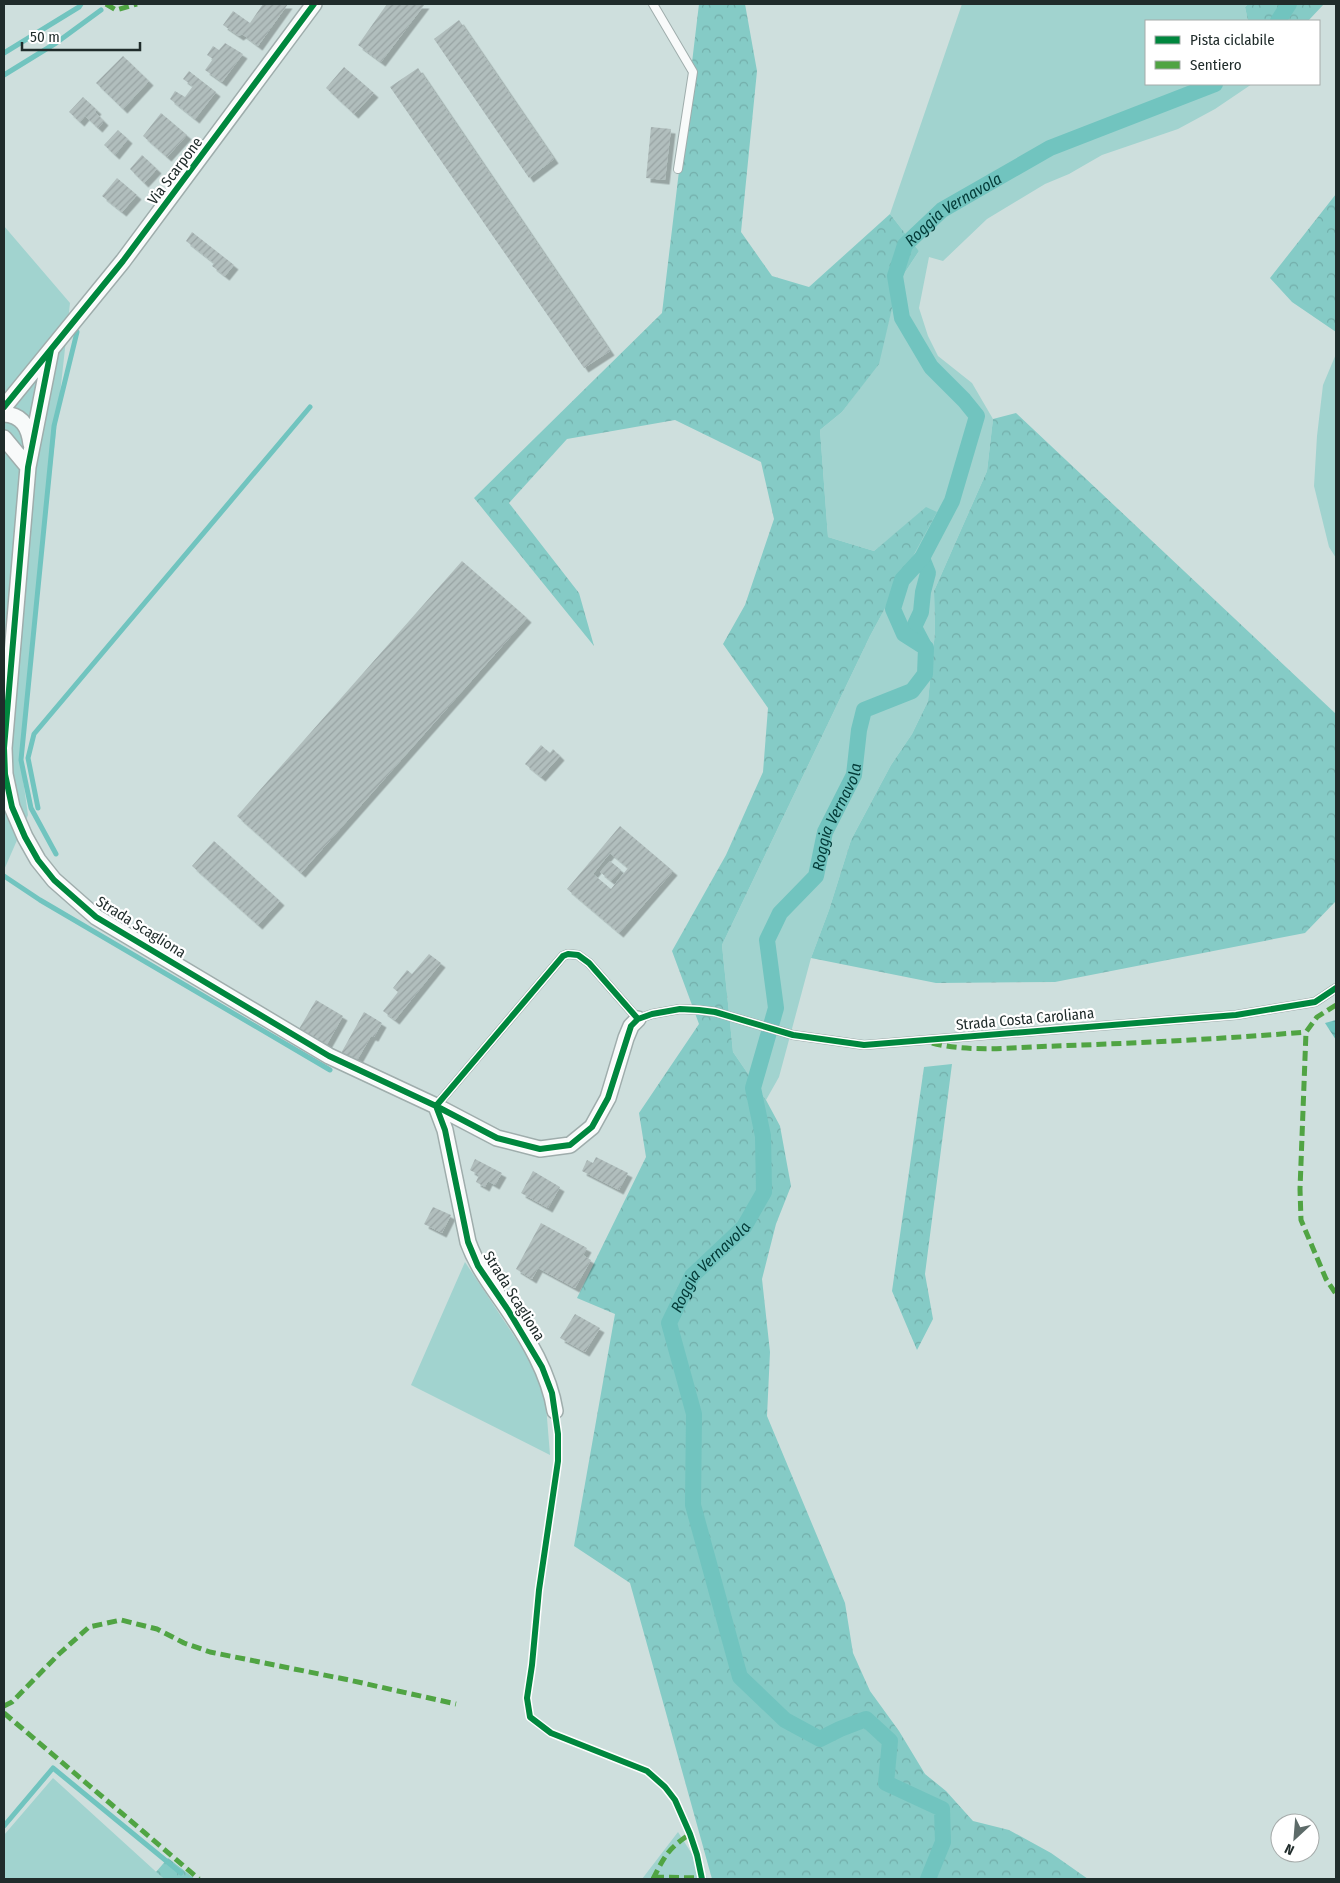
<svg xmlns="http://www.w3.org/2000/svg" width="1340" height="1883" font-family="'Fira Sans Condensed',sans-serif">
<style>
.green{fill:#a1d3cf}
.forest{fill:url(#forest-crowns)}
.water{fill:url(#water-waves)}
.lines{fill:none;stroke-linecap:round;stroke-linejoin:round}
.stream{stroke:#71c4bf;stroke-width:5}
.canal{stroke:#71c4bf;stroke-width:16}
.building{fill:url(#building-hatch);fill-rule:evenodd;filter:url(#shadow)}
.service-casing{stroke:#9fadac;stroke-width:10}
.minor-casing{stroke:#9fadac;stroke-width:18}
.service{stroke:#f8fafa;stroke-width:8}
.minor{stroke:#f8fafa;stroke-width:15}
.quiet{stroke:#50a443;stroke-width:5;stroke-dasharray:10 5;stroke-linecap:butt}
.cycleway-casing{stroke:#fff;stroke-width:9}
.cycleway{stroke:#00873e;stroke-width:6}
.labels{text-anchor:middle;stroke-width:4.5;stroke-linejoin:round;paint-order:stroke}
.street-label{font-size:15px;fill:#202c2b;stroke:#fff}
.water-label{font-size:16px;font-style:italic;fill:#033a37;stroke:#fff}
</style>
<defs>
<pattern id="forest-crowns" width="20" height="18" patternUnits="userSpaceOnUse" patternTransform="scale(1.25)"><rect width="20" height="18" fill="#85cbc6"/><path d="M2 6a3 3 0 1 1 6 0M12 15a3 3 0 1 1 6 0" fill="none" stroke="#73aeaa"/></pattern>
<pattern id="water-waves" width="16" height="10" patternUnits="userSpaceOnUse" patternTransform="scale(1.25)"><rect width="16" height="10" fill="#71c4bf"/><path d="M0 5q4-4 8 0t8 0" fill="none" stroke="#5c9f9b"/></pattern>
<pattern id="building-hatch" width="6" height="6" patternUnits="userSpaceOnUse" patternTransform="scale(1.25)"><rect width="6" height="6" fill="#b1bebd"/><path d="M-1 1l2-2M0 6l6-6M5 7l2-2" fill="none" stroke="#98a3a3"/></pattern>
<filter id="shadow"><feDropShadow dx="4.5" dy="4.5" stdDeviation="0" flood-color="#0004"/></filter>
</defs>
<rect width="100%" height="100%" fill="#cedfdd"/>
<path class="green" d="M 962,4 L 1248,4 L 1245,7 L 1248,21 L 1146,21 L 1146,84 L 1252,84 L 1215,109 L 1178,129 L 1102,155 L 1069,174 L 1045,184 L 987,219 L 943,261 L 929,257 L 919,308 L 928,336 L 938,356 L 972,383 L 993,419 L 987,471 L 934,591 L 935,632 L 928,701 L 912,734 L 891,765 L 851,840 L 829,910 L 811,958 L 779,1077 L 766,1100 L 733,1052 L 722,945 L 870,636 L 936,513 L 926,508 L 874,551 L 828,537 L 820,430 L 842,412 L 878,364 L 898,283 L 919,251 L 890,214 Z
M 4,226 L 70,303 L 20,758 L 28,815 L 4,870 Z
M 1336,354 L 1336,558 L 1329,547 L 1314,486 L 1317,436 L 1323,385 Z
M 465,1262 L 528,1357 L 545,1393 L 550,1455 L 411,1385 Z
M 53,1778 L 164,1879 L 4,1879 L 4,1835 Z
M 678,1832 L 708,1879 L 642,1879 Z"/>
<path class="forest" d="M 699,4 L 745,4 L 757,71 L 741,232 L 772,276 L 809,287 L 890,214 L 919,251 L 898,283 L 879,364 L 842,412 L 820,430 L 828,537 L 874,551 L 926,507 L 937,512 L 870,636 L 722,945 L 733,1052 L 766,1100 L 780,1126 L 791,1186 L 776,1224 L 762,1279 L 770,1352 L 767,1416 L 845,1603 L 853,1653 L 870,1691 L 899,1731 L 925,1774 L 946,1791 L 973,1821 L 1009,1830 L 1051,1853 L 1088,1879 L 712,1879 L 630,1583 L 574,1546 L 615,1314 L 577,1298 L 646,1157 L 639,1113 L 699,1024 L 672,951 L 726,855 L 763,772 L 768,708 L 723,644 L 745,605 L 774,519 L 761,462 L 675,420 L 567,439 L 509,503 L 579,593 L 594,646 L 474,498 L 662,313 Z
M 1248,4 L 1324,4 L 1308,21 L 1248,21 L 1245,7 Z
M 1336,194 L 1336,332 L 1292,302 L 1270,278 Z
M 1016,413 L 1336,714 L 1336,901 L 1305,933 L 1055,982 L 936,983 L 811,958 L 829,910 L 851,840 L 891,765 L 912,734 L 928,701 L 935,632 L 934,591 L 987,471 L 993,419 Z
M 952,1064 L 925,1274 L 933,1319 L 917,1350 L 892,1291 L 924,1067 Z
M 168,1858 L 195,1879 L 164,1879 L 156,1872 Z"/>
<path class="water" d="M 1336,1020 L 1336,1040 L 1325,1023 Z"/>
<g class="lines">
<path class="stream" d="M 4,53 L 79,7 L 81,4
M 4,75 L 56,43 L 101,10
M 38,808 L 28,758 L 34,734 L 310,407
M 56,854 L 31,808 L 21,760 L 54,426 L 77,332
M 4,876 L 40,900 L 330,1070
M 4,1826 L 53,1768 L 181,1873"/>
<g class="canal">
<path d="M 1278,21 L 1289,4"/>
<path d="M 922,558 L 928,573 L 923,592 L 921,612 L 914,627 L 924,646"/>
<path id="s1" d="M 928,1879 L 943,1842 L 942,1809 L 886,1783 L 890,1741 L 866,1719 L 840,1729 L 820,1739 L 785,1720 L 740,1677 L 693,1505 L 694,1414 L 669,1323 L 692,1276 L 744,1227 L 764,1192 L 763,1136 L 753,1088 L 776,1008 L 767,940 L 780,913 L 816,876 L 825,832 L 854,775 L 859,730 L 864,710 L 912,691 L 925,674 L 926,648 L 904,634 L 893,609 L 902,580 L 922,558 L 952,501 L 977,416 L 964,400 L 931,367 L 902,318 L 895,276 L 905,245 L 942,210 L 1050,148 L 1215,84"/>
</g>
</g>
<path class="building" d="M 263,4 L 288,4 L 258,46 L 242,34 L 239,36 L 223,25 L 233,11 L 250,23 Z
M 387,4 L 425,4 L 381,62 L 358,45 Z
M 459,20 L 554,159 L 529,178 L 434,39 Z
M 225,43 L 243,54 L 222,82 L 205,70 L 213,59 L 207,55 L 213,46 L 219,50 Z
M 123,56 L 149,81 L 123,109 L 96,83 Z
M 344,67 L 374,93 L 354,114 L 326,88 Z
M 418,68 L 610,351 L 584,368 L 390,87 Z
M 189,71 L 216,92 L 195,119 L 170,99 L 175,91 L 185,97 L 193,86 L 183,79 Z
M 83,97 L 97,110 L 95,112 L 104,121 L 98,128 L 85,116 L 80,122 L 69,112 Z
M 161,113 L 187,135 L 167,157 L 143,136 Z
M 651,127 L 671,129 L 665,180 L 646,178 Z
M 118,130 L 128,139 L 115,155 L 104,145 Z
M 142,155 L 157,169 L 144,183 L 130,169 Z
M 117,178 L 137,195 L 122,212 L 102,196 Z
M 192,232 L 234,265 L 225,276 L 212,266 L 214,263 L 186,241 Z
M 462,561 L 527,618 L 301,873 L 237,816 Z
M 541,745 L 550,753 L 553,749 L 560,756 L 541,777 L 525,764 Z
M 620,826 L 673,871 L 619,933 L 567,889 ZM 610,853 L 628,868 L 611,889 L 593,874 Z
M 214,841 L 280,901 L 258,925 L 192,866 Z
M 610,861 L 621,870 L 611,881 L 600,872 Z
M 429,954 L 441,963 L 395,1020 L 383,1011 L 398,992 L 393,988 L 407,970 L 412,974 Z
M 316,1000 L 343,1016 L 326,1046 L 299,1029 Z
M 364,1012 L 382,1023 L 374,1037 L 371,1036 L 355,1064 L 340,1055 Z
M 596,1157 L 628,1173 L 619,1190 L 582,1171 L 587,1160 L 593,1163 Z
M 475,1159 L 502,1173 L 495,1185 L 488,1181 L 485,1187 L 476,1182 L 479,1175 L 470,1170 Z
M 533,1171 L 560,1187 L 548,1208 L 521,1193 Z
M 433,1207 L 451,1215 L 442,1233 L 424,1224 Z
M 541,1223 L 587,1248 L 583,1255 L 591,1260 L 575,1288 L 538,1268 L 532,1279 L 516,1269 Z
M 575,1314 L 600,1328 L 585,1352 L 560,1338 Z"/>
<g class="lines">
<defs>
<path id="service" d="M 653,4 L 693,72 L 678,169
M 436,1106 L 563,956 L 568,954 L 578,955 L 589,963 L 638,1019 L 652,1014 L 680,1009 L 699,1010 L 715,1012 L 793,1035 L 864,1045 L 1236,1015 L 1315,1002 L 1336,988"/>
<path id="minor" d="M 51,350 L 28,467 L 4,748 L 5,774 L 12,807 L 25,837 L 38,860 L 54,880 L 96,917 L 329,1056 L 436,1106 L 497,1138 L 540,1149 L 570,1145 L 592,1127 L 608,1098 L 626,1038 L 631,1026 L 638,1019
M 4,407 L 123,261 L 314,4
M 4,414 C 22,415 29,427 31,444
M 4,438 L 28,467
M 436,1106 L 445,1130 L 468,1242 C 477,1267 492,1286 507,1308 C 528,1339 549,1373 555,1411"/>
</defs>
<use href="#service" class="service-casing"/>
<use href="#minor" class="minor-casing"/>
<use href="#service" class="service"/>
<use href="#minor" class="minor"/>
<path class="quiet" d="M 106,4 L 116,10 L 137,4
M 1336,1005 L 1317,1017 L 1306,1032 L 1300,1189 L 1301,1220 L 1326,1279 L 1336,1294
M 932,1043 C 970,1053 1017,1047 1056,1046 C 1139,1043 1223,1039 1306,1032
M 4,1706 L 12,1702 L 59,1654 L 89,1627 L 121,1620 L 157,1629 L 184,1643 L 210,1652 L 349,1680 L 456,1704
M 4,1713 L 199,1879
M 654,1877 L 702,1878
M 653,1879 C 665,1855 668,1849 690,1834"/>
<defs>
<path id="cycleway" d="M 51,350 L 28,467 L 4,748 L 5,774 L 12,807 L 25,837 L 38,860 L 54,880 L 96,917 L 329,1056 L 436,1106 L 497,1138 L 540,1149 L 570,1145 L 592,1127 L 608,1098 L 631,1026 L 638,1019 L 652,1014 L 680,1009 L 699,1010 L 715,1012 L 793,1035 L 864,1045 L 1236,1015 L 1315,1002 L 1336,988
M 4,407 L 123,261 L 314,4
M 436,1106 L 445,1130 L 468,1242 L 478,1266 L 508,1310 L 542,1367 L 552,1393 L 558,1434 L 558,1461 L 539,1590 L 532,1665 L 527,1698 L 530,1717 L 551,1733 L 647,1771 L 665,1787 L 675,1800 L 690,1834 L 697,1855 L 702,1879
M 436,1106 L 563,956 L 568,954 L 578,955 L 589,963 L 638,1019"/>
</defs>
<use href="#cycleway" class="cycleway-casing"/>
<use href="#cycleway" class="cycleway"/>
</g>
<g class="labels">
<g class="street-label">
<text transform="translate(175 171) rotate(-53)" y="5">Via Scarpone</text>
<text transform="translate(141 927) rotate(32)" y="5">Strada Scagliona</text>
<text transform="translate(1025 1019) rotate(-5)" y="5">Strada Costa Caroliana</text>
<text transform="translate(514 1296) rotate(58)" y="5">Strada Scagliona</text>
</g>
<g class="water-label">
<text dy="6" stroke="none"><textPath href="#s1" startOffset="2028">Roggia Vernavola</textPath></text>
<text dy="6" stroke="none"><textPath href="#s1" startOffset="1291">Roggia Vernavola</textPath></text>
<text dy="6" stroke="none"><textPath href="#s1" startOffset="796">Roggia Vernavola</textPath></text>
</g>
</g>
<rect width="1340" height="1883" fill="none" stroke="#202c2b" stroke-width="10"/>
<rect x="1145" y="20" width="175" height="65" fill="#ffffff" stroke="#a6abaa"/>
<rect x="1155" y="36" width="25" height="8" fill="#00873e" stroke="#a6abaa"/>
<text x="1190" y="45" font-size="15" fill="#202c2b">Pista ciclabile</text>
<rect x="1155" y="61" width="25" height="8" fill="#50a443" stroke="#a6abaa"/>
<text x="1190" y="70" font-size="15" fill="#202c2b">Sentiero</text>
<g transform="translate(1295 1838) rotate(206)"><circle r="24" fill="#ffffff" stroke="#a6abaa"/>
<path d="M0-4L9 19L0 12L-9 19Z" fill="#5d6b69"/>
<text y="-8" font-size="14" font-weight="bold" text-anchor="middle" fill="#202c2b">N</text>
</g>
<path d="M22 42v8h118v-8" fill="none" stroke="#202c2b" stroke-width="2.5"/>
<text x="30" y="42" font-size="15" fill="#202c2b" stroke="#ffffff" stroke-width="4" paint-order="stroke">50 m</text>
</svg>
